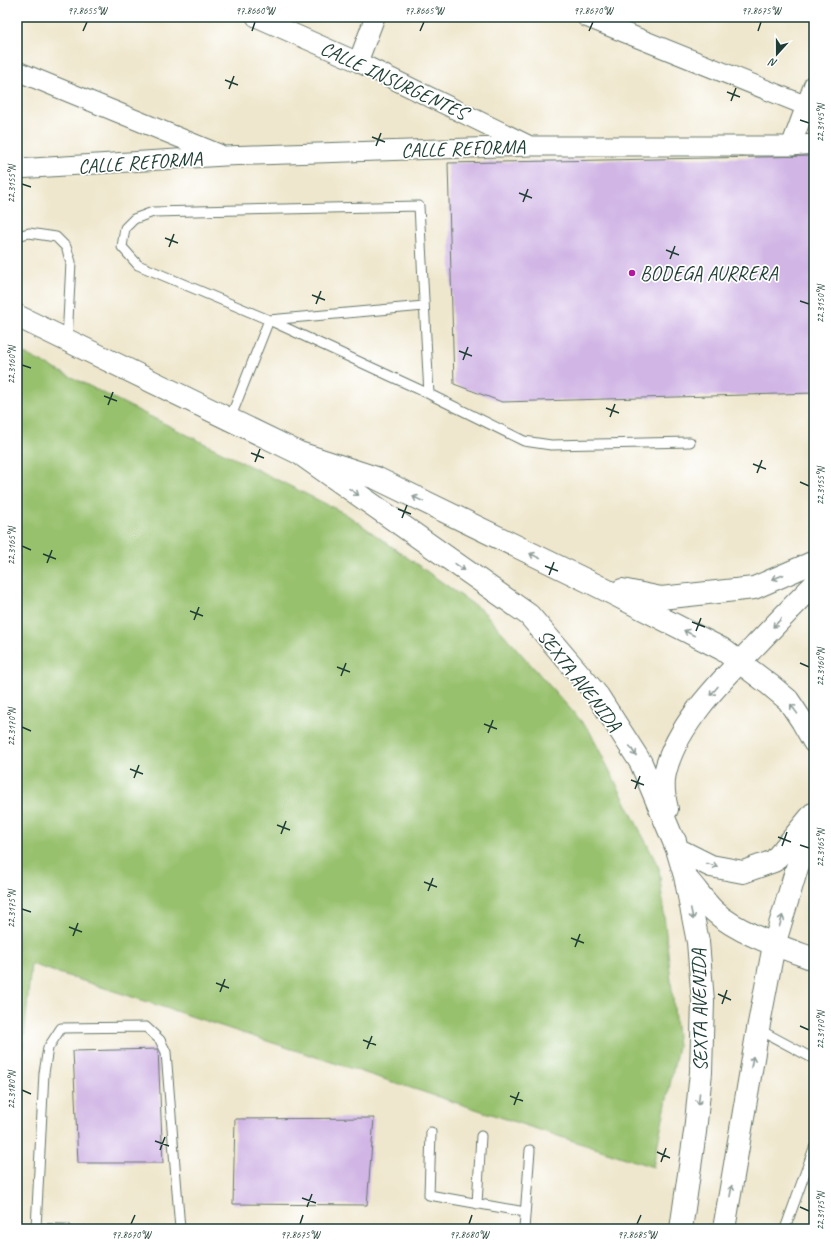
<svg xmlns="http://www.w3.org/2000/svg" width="831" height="1246" font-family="Caveat,sans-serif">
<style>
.green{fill:#98c16d;stroke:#5c7f50}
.building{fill:#d0b5e5}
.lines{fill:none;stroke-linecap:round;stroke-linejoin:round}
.service-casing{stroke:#68786a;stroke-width:11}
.minor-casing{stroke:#68786a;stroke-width:21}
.secondary-casing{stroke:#68786a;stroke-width:24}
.service{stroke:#fff;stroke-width:9}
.minor{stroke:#fff;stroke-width:19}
.secondary{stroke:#fff;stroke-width:22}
.oneway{stroke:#8f9e9a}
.ticks{fill:none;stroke:#1f3d34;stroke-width:1.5}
.poi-dot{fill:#b5179e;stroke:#fff;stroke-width:1.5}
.labels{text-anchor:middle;stroke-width:3.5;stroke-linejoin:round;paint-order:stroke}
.street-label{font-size:20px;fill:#1f3d34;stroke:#fff}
.poi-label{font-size:20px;fill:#1f3d34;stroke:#fff;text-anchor:start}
.neatline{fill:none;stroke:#1f3d34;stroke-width:1.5}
.ticks-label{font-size:10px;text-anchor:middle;fill:#1f3d34}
</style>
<rect width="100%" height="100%" fill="#fff"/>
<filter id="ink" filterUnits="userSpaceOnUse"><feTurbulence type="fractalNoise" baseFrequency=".025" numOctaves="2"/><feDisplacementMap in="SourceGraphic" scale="8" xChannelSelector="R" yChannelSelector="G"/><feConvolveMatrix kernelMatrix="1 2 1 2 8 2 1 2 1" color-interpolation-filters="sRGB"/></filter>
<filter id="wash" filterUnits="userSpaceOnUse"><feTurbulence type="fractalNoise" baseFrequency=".012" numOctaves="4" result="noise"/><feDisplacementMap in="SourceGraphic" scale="16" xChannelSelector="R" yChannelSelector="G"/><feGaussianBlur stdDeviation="0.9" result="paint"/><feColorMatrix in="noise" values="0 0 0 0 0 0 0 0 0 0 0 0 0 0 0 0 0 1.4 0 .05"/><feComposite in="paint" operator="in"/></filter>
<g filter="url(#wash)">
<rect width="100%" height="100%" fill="#efe7cd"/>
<path class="green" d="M 17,350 L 346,514 L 484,612 L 589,730 L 659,868 L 678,1046 L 653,1167 L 31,964 L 17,1115 Z"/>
<g id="blocks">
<path class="building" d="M 814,156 L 814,393 L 502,402 L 454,384 L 448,163 Z
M 158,1049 L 163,1163 L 78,1163 L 73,1051 Z
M 374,1118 L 367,1205 L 233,1204 L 235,1119 Z"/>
</g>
</g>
<g filter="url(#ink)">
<use href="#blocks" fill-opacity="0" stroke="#68786a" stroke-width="1"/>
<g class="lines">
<defs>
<path id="service" d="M 17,236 L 29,233 L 56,237 L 66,247 L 71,262 L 67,340
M 429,394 L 419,206 L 153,212 L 134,219 L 125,228 L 122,247 L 138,265 L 269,320 L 429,394 L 524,441 L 551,445 L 690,442
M 230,419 L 269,320 L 424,306
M 758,1029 L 814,1059
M 431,1132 L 429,1195 L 525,1212
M 477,1204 L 481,1136
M 17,1228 L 67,1229
M 36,1228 L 44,1073 L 48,1048 L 61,1028 L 146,1027 L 160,1040 L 166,1052 L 180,1229
M 524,1229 L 530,1150
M 785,1229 L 814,1148"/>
<path id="minor" d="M 256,17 L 358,62 L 528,145
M 586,17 L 814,109
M 358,62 L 375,17
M 17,71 L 219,154
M 791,146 L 814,84
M 17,169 L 224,156 L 530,146 L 791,146 L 814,144"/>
<path id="secondary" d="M 17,316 L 299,453 L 376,478 L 596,585 L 722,649 L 770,685 L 788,700 L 802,721 L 814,742
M 299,453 L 529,615 L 598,696 L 641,763 L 677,849 L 685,876 L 698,942 L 703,1001 L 701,1072 L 695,1132 L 681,1229
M 622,590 L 661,598 L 754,588 L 814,562
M 667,809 C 664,797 662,786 665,773 C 676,725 722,680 755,646 C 775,625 794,605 814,585
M 675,841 L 677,849 L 711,866 L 743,872 L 774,861 L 813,814
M 686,878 C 696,889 704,901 714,911 C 737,933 784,948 814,959
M 724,1229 L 758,1029 L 774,945 L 810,824"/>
</defs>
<use href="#service" class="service-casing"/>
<use href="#minor" class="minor-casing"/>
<use href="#secondary" class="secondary-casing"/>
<use href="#service" class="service"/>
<use href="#minor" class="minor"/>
<use href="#secondary" class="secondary"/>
</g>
<defs><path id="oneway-shaft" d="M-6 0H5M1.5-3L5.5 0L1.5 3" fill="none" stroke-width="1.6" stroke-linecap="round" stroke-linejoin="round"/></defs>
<g class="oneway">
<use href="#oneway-shaft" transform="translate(354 492) rotate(35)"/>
<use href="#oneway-shaft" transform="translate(418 499) rotate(-154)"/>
<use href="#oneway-shaft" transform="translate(535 556) rotate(-154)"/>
<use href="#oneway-shaft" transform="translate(460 567) rotate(35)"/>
<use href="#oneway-shaft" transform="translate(778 577) rotate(157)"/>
<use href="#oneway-shaft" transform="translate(777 623) rotate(134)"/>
<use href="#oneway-shaft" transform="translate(689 633) rotate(-153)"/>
<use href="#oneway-shaft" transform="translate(714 691) rotate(131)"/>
<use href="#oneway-shaft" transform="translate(794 709) rotate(-126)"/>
<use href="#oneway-shaft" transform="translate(633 751) rotate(57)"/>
<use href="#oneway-shaft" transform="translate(712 865) rotate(18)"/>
<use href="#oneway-shaft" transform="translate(692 914) rotate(78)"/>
<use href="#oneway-shaft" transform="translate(781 921) rotate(-74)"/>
<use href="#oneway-shaft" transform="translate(752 1062) rotate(-80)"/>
<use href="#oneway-shaft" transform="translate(699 1099) rotate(95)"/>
<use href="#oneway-shaft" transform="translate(731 1191) rotate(-80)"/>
</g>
</g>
<path class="ticks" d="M 83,31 L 87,22M 252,31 L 255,22M 420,31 L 424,22M 589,31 L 593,22M 758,31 L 761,22M 225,80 L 238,85M 229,89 L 234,76M 727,92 L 740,97M 731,101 L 736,88M 800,120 L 809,123M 372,137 L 385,142M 376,146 L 381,133M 22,184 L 31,187M 519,193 L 532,198M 523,202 L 528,189M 165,238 L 178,243M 169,247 L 174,234M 666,250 L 679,255M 670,259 L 675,246M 312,295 L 325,300M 800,301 L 809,304M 316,304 L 321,291M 459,351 L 472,356M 463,360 L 468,347M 22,365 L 31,368M 104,396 L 117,401M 108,405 L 113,392M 606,408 L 619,413M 610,417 L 615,404M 251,453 L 264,458M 255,462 L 260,449M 753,464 L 766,469M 757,473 L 762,460M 800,482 L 809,486M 398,509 L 411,514M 402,518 L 407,505M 22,546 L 31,550M 43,554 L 56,559M 47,563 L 52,550M 545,566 L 558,571M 549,575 L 554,562M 190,611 L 203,616M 194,620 L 199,607M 692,622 L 705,627M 696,631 L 701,618M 800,663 L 809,667M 337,667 L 350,672M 341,676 L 346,663M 484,724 L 497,729M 22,727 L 31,731M 488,733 L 493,720M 130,769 L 143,774M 134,778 L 139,765M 631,780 L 644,785M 635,789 L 640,776M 277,825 L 290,830M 281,834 L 286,821M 778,837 L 791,842M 800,845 L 809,848M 782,846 L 787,832M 424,882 L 437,887M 428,891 L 433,878M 22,909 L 31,912M 69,927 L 82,932M 73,936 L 78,923M 571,938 L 584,943M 575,947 L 580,934M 216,983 L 229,988M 220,992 L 225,979M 718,994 L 731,1000M 722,1004 L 727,990M 800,1026 L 809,1030M 363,1040 L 376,1045M 367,1049 L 372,1036M 22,1090 L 31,1094M 510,1096 L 523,1101M 514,1105 L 519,1092M 155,1141 L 169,1146M 160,1150 L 165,1137M 657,1152 L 670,1158M 661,1162 L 666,1148M 302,1198 L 316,1203M 307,1207 L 312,1194M 800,1207 L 809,1211M 131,1224 L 135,1215M 300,1224 L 303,1215M 469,1224 L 472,1215M 637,1224 L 641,1215"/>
<circle class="poi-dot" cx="632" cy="273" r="4"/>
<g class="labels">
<g class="street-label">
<text transform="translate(394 80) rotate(25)" y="7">CALLE INSURGENTES</text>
<text transform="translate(463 148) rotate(-2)" y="7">CALLE REFORMA</text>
<text transform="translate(140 162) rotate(-4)" y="7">CALLE REFORMA</text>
<text transform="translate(580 680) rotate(52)" y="7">SEXTA AVENIDA</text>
<text transform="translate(699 1010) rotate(-91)" y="7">SEXTA AVENIDA</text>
</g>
<g class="poi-label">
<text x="640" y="280">BODEGA AURRERA</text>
</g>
</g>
<rect width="831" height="1246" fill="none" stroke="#fff" stroke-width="44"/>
<g transform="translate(777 54) rotate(201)" stroke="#ffffff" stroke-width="3" paint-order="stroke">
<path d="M0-3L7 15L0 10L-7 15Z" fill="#1f3d34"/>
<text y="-6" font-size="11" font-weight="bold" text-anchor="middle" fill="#1f3d34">N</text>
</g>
<rect x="22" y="22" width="787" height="1202" class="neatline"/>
<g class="ticks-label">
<text x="87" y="14">97.8655°W</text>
<text x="255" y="14">97.8660°W</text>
<text x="424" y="14">97.8665°W</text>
<text x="593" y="14">97.8670°W</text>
<text x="761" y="14">97.8675°W</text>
<text transform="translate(820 123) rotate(-90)" y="4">22.3145°N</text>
<text transform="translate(11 184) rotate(-90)" y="4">22.3155°N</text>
<text transform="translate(820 304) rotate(-90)" y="4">22.3150°N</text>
<text transform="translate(11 365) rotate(-90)" y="4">22.3160°N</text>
<text transform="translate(820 486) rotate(-90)" y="4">22.3155°N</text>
<text transform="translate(11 546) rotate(-90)" y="4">22.3165°N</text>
<text transform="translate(820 667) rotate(-90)" y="4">22.3160°N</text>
<text transform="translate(11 727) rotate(-90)" y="4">22.3170°N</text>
<text transform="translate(820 848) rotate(-90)" y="4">22.3165°N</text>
<text transform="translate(11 909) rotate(-90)" y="4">22.3175°N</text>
<text transform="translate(820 1030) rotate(-90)" y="4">22.3170°N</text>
<text transform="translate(11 1090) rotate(-90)" y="4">22.3180°N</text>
<text transform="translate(820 1211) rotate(-90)" y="4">22.3175°N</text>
<text x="131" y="1238">97.8670°W</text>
<text x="300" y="1238">97.8675°W</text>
<text x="469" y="1238">97.8680°W</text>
<text x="637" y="1238">97.8685°W</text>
</g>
</svg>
